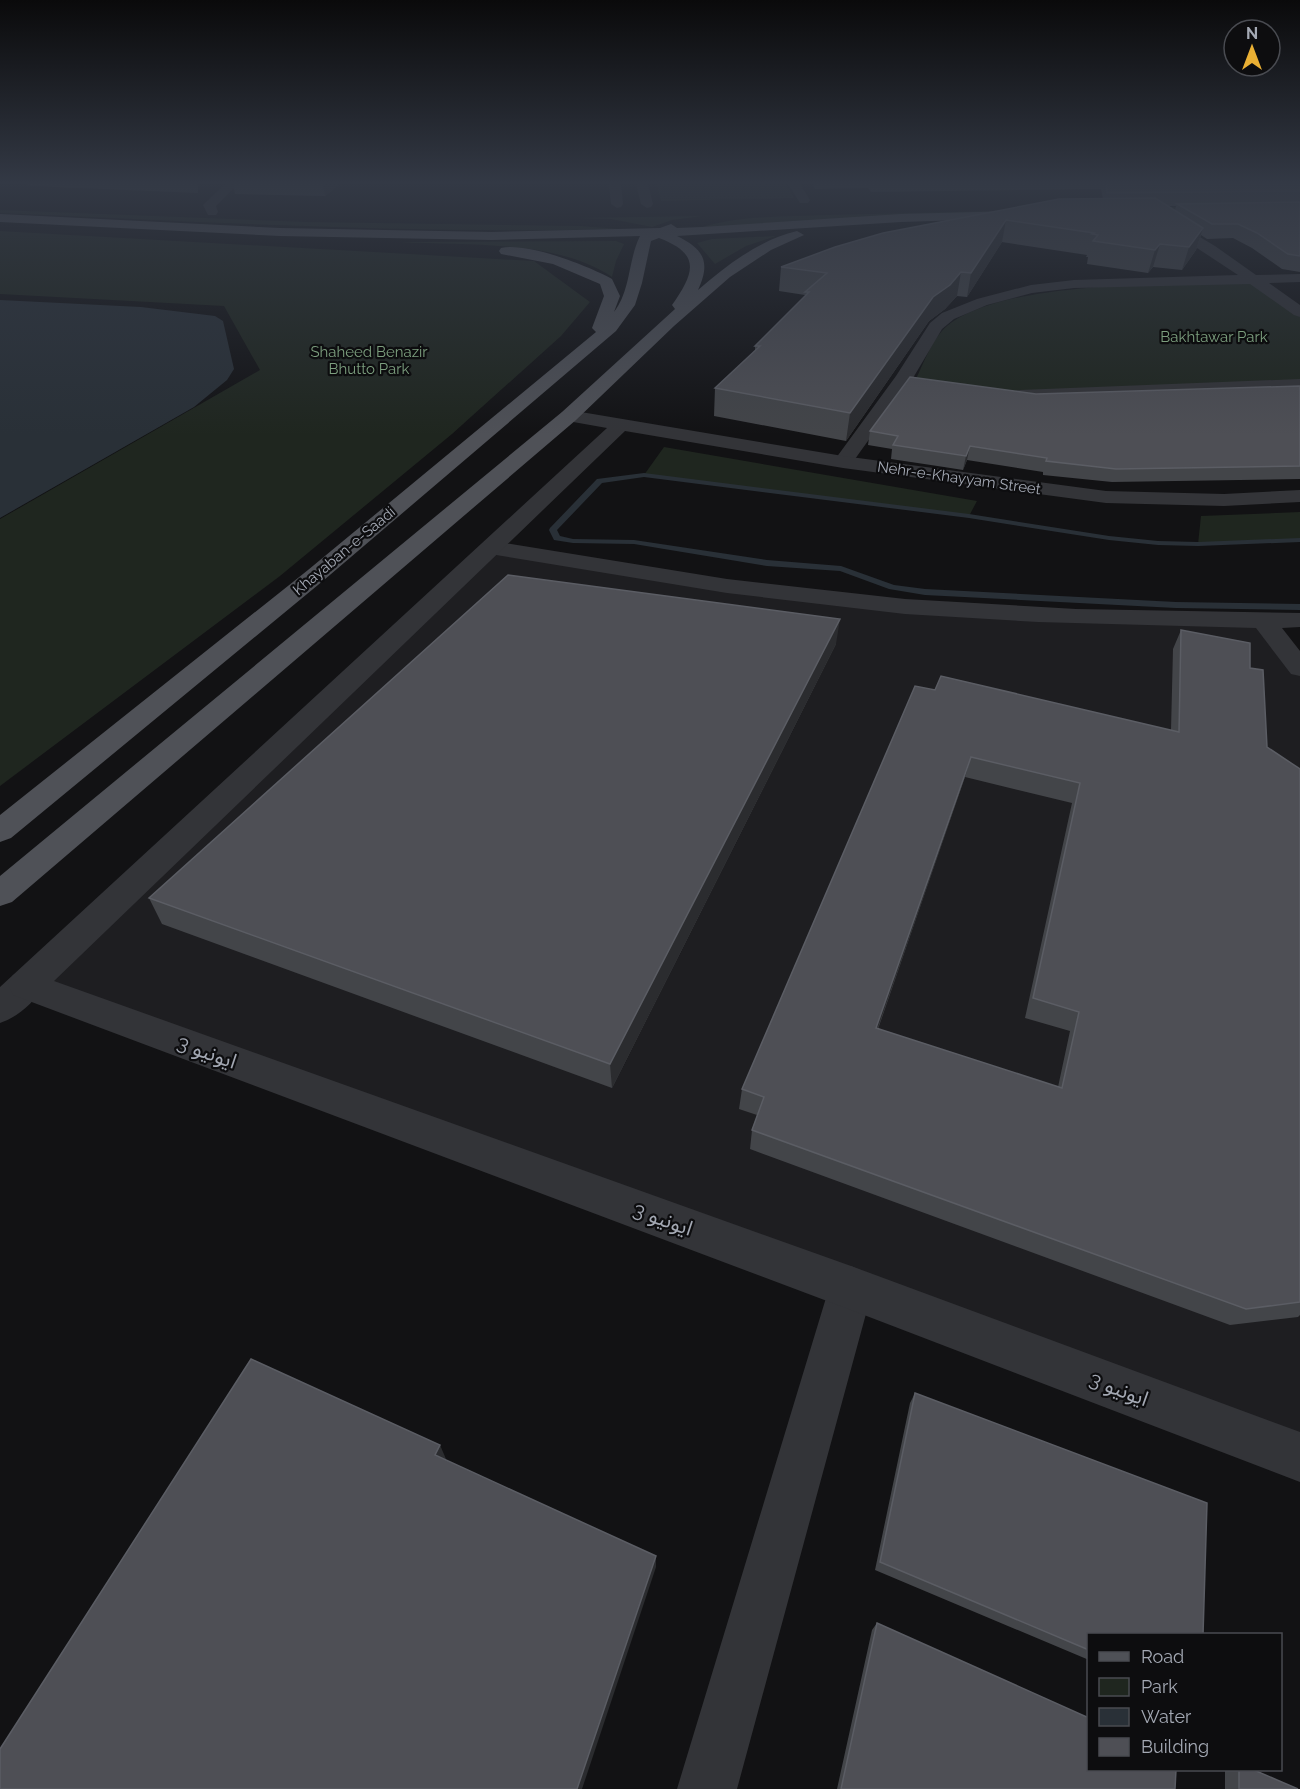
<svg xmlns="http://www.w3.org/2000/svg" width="1300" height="1789" font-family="Raleway,'Noto Sans Arabic',sans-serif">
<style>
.built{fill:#1e1e21}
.green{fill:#1f261f}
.water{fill:#293037}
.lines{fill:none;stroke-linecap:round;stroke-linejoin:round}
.stream{fill:#293037;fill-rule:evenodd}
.minor{fill:#333438;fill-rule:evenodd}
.tertiary{fill:#333438;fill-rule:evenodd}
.primary{fill:#4f5157;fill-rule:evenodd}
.wall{fill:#434549;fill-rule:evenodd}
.shaded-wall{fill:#2b2c2f}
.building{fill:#4e4f55;stroke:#5b5d64;stroke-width:1.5;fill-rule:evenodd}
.labels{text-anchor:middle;stroke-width:4.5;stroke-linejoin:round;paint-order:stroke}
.far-park-label{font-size:15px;fill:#7c9e7e;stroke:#0d0d0f}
.far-street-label{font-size:15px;fill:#a4a9b4;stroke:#0d0d0f}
.near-street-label{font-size:21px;fill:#a4a9b4;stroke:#0d0d0f}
</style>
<rect width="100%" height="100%" fill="#121214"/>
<path class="built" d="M 492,548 L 892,605 L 1263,621 L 1300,669 L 1300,1459 L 26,985 Z"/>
<path class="green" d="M 657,184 L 786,184 L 794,198 L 661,201 Z
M 1300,204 L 1300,207 L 699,228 C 740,215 785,217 827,215 Z
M 0,210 L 307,222 L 580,226 L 620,229 C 413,234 207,222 0,213 Z
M 702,216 L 672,220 L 652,227 L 611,219 L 576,218 Z
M 0,231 L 534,261 L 590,302 L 561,336 L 452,434 L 280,576 L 0,786 L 0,519 L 260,370 L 224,306 L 0,294 Z
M 776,236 L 746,246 L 715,264 L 697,243 L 712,239 Z
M 616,241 L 624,244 L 616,261 L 612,277 C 556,239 466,246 400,242 Z
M 1252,283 L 1300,317 L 1300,390 L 1022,395 L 914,383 C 922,367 930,344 942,331 C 990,279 1181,284 1252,283 Z
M 664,447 L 977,501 L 969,516 L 644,475 Z
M 1300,512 L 1300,540 L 1198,544 L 1201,516 Z"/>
<path class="water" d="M 0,300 L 141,307 L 215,316 L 223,321 L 234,369 L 227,380 L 194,407 L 0,518 Z"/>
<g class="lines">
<path class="stream" d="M 644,473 L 969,514 L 1109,536 L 1158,541 L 1198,542 L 1300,538 L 1300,542 L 1198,546 L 1158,545 L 1109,540 L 969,518 L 644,477 L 602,483 L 557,530 L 560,536 L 573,539 L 634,540 L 767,560 L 841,566 L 894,585 L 925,589 L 1176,602 L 1300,604 L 1300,610 L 1176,608 L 925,595 L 889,589 L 840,571 L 767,566 L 634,544 L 573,543 L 554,540 L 549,530 L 550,528 L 597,479 Z"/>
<path class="minor" d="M 225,184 L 238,184 L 216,206 L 218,212 L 216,215 L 208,215 L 203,205 Z
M 788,184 L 800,184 L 810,200 L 808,203 L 800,203 Z
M 1161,214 L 1215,246 L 1256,275 L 1300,274 L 1300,282 L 1269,283 L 1300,305 L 1300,317 L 1294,315 L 1250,284 L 1074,288 L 1032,293 L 987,305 L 954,319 L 942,329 L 913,378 L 850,466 L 836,466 L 833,462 L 836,458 L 896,376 L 930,323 L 942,313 L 977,299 L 1031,285 L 1074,280 L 1238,275 L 1156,221 L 1155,218 L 1156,215 Z
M 1300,379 L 1300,389 L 1020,400 L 1014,399 L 1011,395 L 1014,391 L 1020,390 Z
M 492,541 L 727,579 L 905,599 L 1076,609 L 1300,613 L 1300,627 L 1282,628 L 1300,651 L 1300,676 L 1291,674 L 1256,628 L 1038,622 L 905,614 L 727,593 L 484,553 L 481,548 L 484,543 Z
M 26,971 L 39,975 L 44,985 C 35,1002 18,1017 0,1023 L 0,987 L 13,975 Z
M 851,1266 L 867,1273 L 873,1288 L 737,1789 L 677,1789 L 829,1288 L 835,1273 Z"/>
<path class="tertiary" d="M 609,184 L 621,184 L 623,204 L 621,207 L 617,208 L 611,204 Z
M 636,184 L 648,184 L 653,204 L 651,207 L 647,208 L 641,204 Z
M 569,410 L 843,456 L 1106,491 L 1224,494 L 1300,490 L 1300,502 L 1224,506 L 1106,503 L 843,468 L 625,431 L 54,981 L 851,1266 L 1300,1432 L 1300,1482 L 851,1310 L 13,995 L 8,985 L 13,975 L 607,428 L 562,420 L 560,416 L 562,412 Z"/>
<path class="primary" d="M 1017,211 L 1023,215 L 1022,218 L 901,222 L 677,236 C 704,249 711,262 698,290 C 727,265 759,240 797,231 L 804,235 L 771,250 L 730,277 L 674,326 L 576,420 L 12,902 L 0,906 L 0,876 L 562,412 L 675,309 L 672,305 C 695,272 701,254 659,238 L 651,241 L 642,283 L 635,305 L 616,331 L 324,580 L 11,838 L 0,842 L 0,815 L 308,570 L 596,332 L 592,328 L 604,296 L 600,284 L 553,264 L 501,254 L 499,251 L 501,248 C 527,242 589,266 612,279 L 620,296 L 614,312 C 631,290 628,260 640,236 L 492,240 L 280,236 L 0,222 L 0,214 L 280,228 L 492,232 L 660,228 L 671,224 L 677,228 L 702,227 L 901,214 Z"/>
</g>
<path class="wall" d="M 26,184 L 198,184 L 198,193 L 32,186 Z
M 233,184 L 340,184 L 325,196 L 235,194 Z
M 813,184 L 1300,184 L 1300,272 L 1282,269 L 1252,248 L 1233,238 L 1207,239 L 1201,235 L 1196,250 L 1182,270 L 1153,267 L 1148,273 L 1087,264 L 1088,257 L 1086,257 L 1087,255 L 1002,242 L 967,297 L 957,296 L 945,309 L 929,321 L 846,441 L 714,416 L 715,388 L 755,351 L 755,346 L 805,296 L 805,295 L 779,291 L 781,267 L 1103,199 L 1101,189 L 871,192 L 868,188 L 815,189 ZM 1168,206 L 1176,206 L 1175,210 Z
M 1300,386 L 1300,479 L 1112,482 L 1043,475 L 1043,472 L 967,460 L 963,470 L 944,467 L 891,459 L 892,449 L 868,445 L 870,431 L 1036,394 Z
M 1181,630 L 1250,668 L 1267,747 L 1300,769 L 1300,1315 L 1298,1317 L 1230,1325 L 750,1149 L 752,1130 L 757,1115 L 739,1109 L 742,1089 L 935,690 L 1171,730 L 1173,649 ZM 965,777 L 1072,803 L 1025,1018 L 1070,1031 L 1058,1087 L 878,1029 Z
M 836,644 L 612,1088 L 162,924 L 149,898 Z
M 915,1393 L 1089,1635 L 1089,1660 L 875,1570 L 910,1403 Z
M 877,1623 L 1175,1789 L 837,1789 L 872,1630 Z
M 1225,1770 L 1254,1770 L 1298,1789 L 1225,1789 Z"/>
<path class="shaded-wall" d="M 323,184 L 340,184 L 325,196 Z
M 1006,220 L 1002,242 L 967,297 L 971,273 Z
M 1203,228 L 1196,250 L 1182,270 L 1189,247 Z
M 1160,244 L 1153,267 L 1148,273 L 1155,250 Z
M 961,272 L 957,296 L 945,309 L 929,321 L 846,441 L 850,413 L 933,297 Z
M 970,446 L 967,460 L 963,470 L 966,456 Z
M 840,619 L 836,644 L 612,1088 L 610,1064 Z
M 971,757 L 965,777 L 871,1048 L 876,1028 Z
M 440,1445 L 446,1459 L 442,1469 L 435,1455 Z
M 656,1556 L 656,1567 L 582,1789 L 577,1789 Z"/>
<path class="building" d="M 1106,184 L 1300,184 L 1300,191 L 1107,193 Z
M 1155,198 L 1203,228 L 1189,247 L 1160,244 L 1155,250 L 1093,241 L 1098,235 L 1092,234 L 1094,233 L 1006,220 L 971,273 L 961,272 L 950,285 L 933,297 L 850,413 L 715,388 L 760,346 L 755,346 L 809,292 L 805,292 L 827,273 L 781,267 L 835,247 L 883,233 L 1059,199 Z
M 1300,202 L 1300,256 L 1288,254 L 1257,233 L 1238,224 L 1212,224 L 1177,204 Z
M 910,377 L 1036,394 L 1300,386 L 1300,466 L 1116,469 L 1046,461 L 1047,458 L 970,446 L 966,456 L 893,445 L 898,436 L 870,431 Z
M 508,575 L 840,619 L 610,1064 L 149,898 Z
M 1181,630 L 1250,643 L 1250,668 L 1263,670 L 1267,747 L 1300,769 L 1300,1302 L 1246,1309 L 752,1130 L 764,1097 L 742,1089 L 915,686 L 935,690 L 941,676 L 1179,732 ZM 971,757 L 1080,783 L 1033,998 L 1079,1012 L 1062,1088 L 876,1028 Z
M 251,1359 L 440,1445 L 435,1455 L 656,1556 L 577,1789 L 0,1789 L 0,1749 Z
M 915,1393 L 1207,1503 L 1203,1635 L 1089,1635 L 1089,1650 L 880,1562 Z
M 877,1623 L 1089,1718 L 1089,1770 L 1176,1770 L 1175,1789 L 841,1789 Z
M 1239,1770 L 1254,1770 L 1298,1789 L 1239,1789 Z"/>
<linearGradient id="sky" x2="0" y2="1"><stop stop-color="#0a0a0b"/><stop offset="0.42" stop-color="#333945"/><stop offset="1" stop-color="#333945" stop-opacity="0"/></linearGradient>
<rect width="1300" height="435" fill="url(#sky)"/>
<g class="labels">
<g class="far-park-label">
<text x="1214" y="342">Bakhtawar Park</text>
<text x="369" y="357">Shaheed Benazir<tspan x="369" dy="17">Bhutto Park</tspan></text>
</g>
<g class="far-street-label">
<text transform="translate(959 478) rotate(8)" y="5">Nehr-e-Khayyam Street</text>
<text transform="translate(344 551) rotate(-40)" y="5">Khayaban-e-Saadi</text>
</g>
<g class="near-street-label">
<text transform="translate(207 1052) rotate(20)" y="7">ایونیو 3</text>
<text transform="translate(663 1219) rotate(20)" y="7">ایونیو 3</text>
<text transform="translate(1119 1389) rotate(21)" y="7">ایونیو 3</text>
</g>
</g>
<rect x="1087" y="1633" width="195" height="138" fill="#0d0d0f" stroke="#494b51" stroke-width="1.5"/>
<rect x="1099" y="1652" width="30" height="9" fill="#4f5157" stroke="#494b51" stroke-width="1.5"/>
<text x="1141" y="1663" font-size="18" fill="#a4a9b4">Road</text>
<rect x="1099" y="1678" width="30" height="18" fill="#1f261f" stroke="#494b51" stroke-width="1.5"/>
<text x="1141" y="1693" font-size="18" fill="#a4a9b4">Park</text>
<rect x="1099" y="1708" width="30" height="18" fill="#293037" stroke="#494b51" stroke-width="1.5"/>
<text x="1141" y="1723" font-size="18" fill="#a4a9b4">Water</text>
<rect x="1099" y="1738" width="30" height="18" fill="#4e4f55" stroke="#494b51" stroke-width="1.5"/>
<text x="1141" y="1753" font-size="18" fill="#a4a9b4">Building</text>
<g transform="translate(1252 48)"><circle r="28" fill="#0d0d0f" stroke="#494b51" stroke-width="1.5"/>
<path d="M0-4.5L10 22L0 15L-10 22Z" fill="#eab034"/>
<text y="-9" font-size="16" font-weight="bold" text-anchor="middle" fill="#a4a9b4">N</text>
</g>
</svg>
